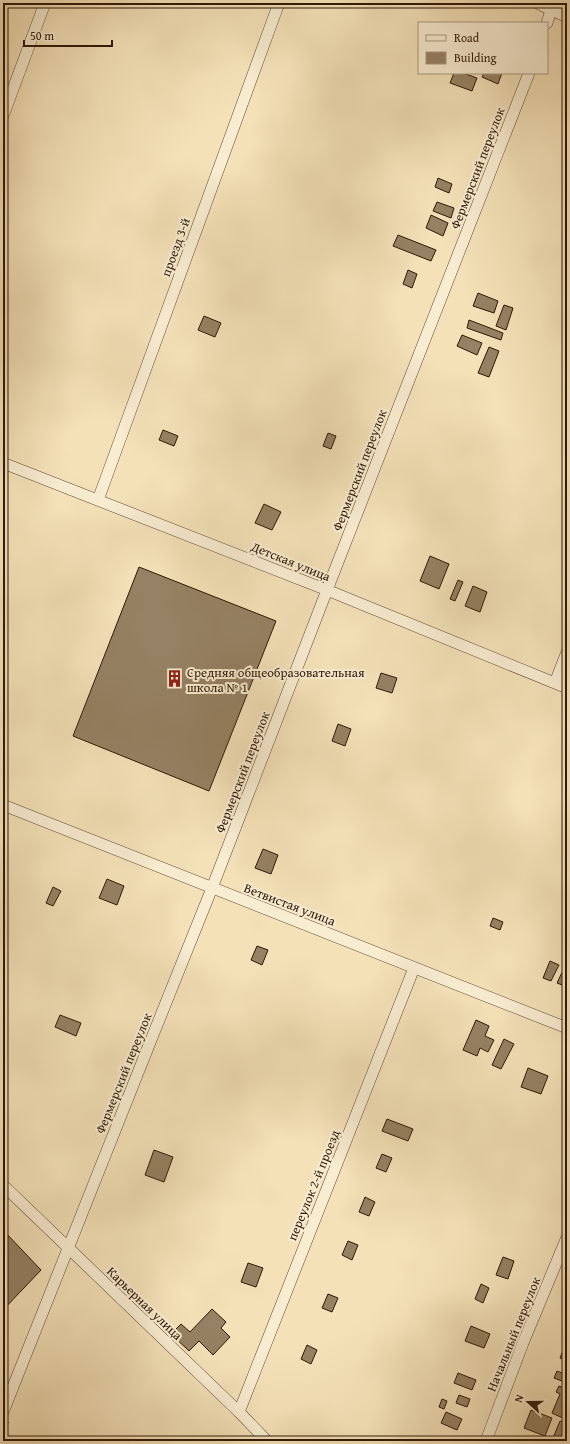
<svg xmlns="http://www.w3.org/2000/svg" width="570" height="1444" font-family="'Gentium Book Plus',serif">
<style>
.building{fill:#958163;stroke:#2e1806}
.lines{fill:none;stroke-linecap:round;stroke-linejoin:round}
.minor-casing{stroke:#604a32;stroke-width:12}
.path{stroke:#2e1806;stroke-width:2;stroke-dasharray:1 2;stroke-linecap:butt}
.minor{stroke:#f8ecd1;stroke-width:11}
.labels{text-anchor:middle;stroke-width:4;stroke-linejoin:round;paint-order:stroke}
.street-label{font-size:13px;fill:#2e1806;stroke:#f8ecd1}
.poi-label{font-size:13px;fill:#2e1806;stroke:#f8ecd1;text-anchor:start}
</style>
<rect width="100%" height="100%" fill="#f4e1b8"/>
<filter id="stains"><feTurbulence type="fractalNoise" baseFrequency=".005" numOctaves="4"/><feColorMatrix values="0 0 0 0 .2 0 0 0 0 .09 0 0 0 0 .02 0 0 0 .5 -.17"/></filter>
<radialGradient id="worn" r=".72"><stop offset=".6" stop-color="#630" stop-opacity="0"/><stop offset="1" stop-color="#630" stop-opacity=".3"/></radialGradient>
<path class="building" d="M 454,73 L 463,73 L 477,78 L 472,91 L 450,83 Z
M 484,73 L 502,73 L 498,84 L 482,77 Z
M 438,178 L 452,184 L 449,193 L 435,187 Z
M 437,202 L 454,208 L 451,218 L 433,211 Z
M 431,215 L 448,223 L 443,236 L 426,228 Z
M 398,235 L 436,250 L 431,261 L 393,246 Z
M 408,270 L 417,274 L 412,288 L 403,284 Z
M 478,293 L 498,301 L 494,313 L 473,306 Z
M 504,305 L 513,308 L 506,330 L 496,326 Z
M 204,316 L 221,323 L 215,337 L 198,330 Z
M 469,320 L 503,333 L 501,340 L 467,328 Z
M 462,335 L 482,343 L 477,355 L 457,346 Z
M 489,347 L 499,351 L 489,377 L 478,373 Z
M 163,430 L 178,436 L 174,446 L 159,440 Z
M 328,433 L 336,436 L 331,449 L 323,446 Z
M 264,504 L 281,512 L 272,530 L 255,523 Z
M 430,556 L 449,564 L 439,589 L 420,581 Z
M 139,567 L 276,621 L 209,791 L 73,736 Z
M 458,580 L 463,582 L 455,601 L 450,599 Z
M 473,586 L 487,592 L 480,612 L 465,606 Z
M 381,673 L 397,678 L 392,693 L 376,688 Z
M 338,724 L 351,729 L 345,746 L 332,741 Z
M 263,849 L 278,855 L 271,874 L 255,868 Z
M 107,879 L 124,886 L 117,905 L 99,898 Z
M 53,887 L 61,891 L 53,906 L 46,903 Z
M 493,918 L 503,922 L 500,930 L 490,926 Z
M 257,946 L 268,950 L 262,965 L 251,960 Z
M 550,961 L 559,965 L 551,981 L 543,978 Z
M 565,966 L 567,967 L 567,987 L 557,983 Z
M 60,1015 L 81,1023 L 76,1036 L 55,1027 Z
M 476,1020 L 489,1026 L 485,1036 L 494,1040 L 488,1052 L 480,1048 L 477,1056 L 463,1050 Z
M 504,1039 L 514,1044 L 501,1069 L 492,1065 Z
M 528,1068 L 548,1076 L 541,1094 L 521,1087 Z
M 387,1119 L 413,1129 L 408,1141 L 382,1131 Z
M 154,1150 L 173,1157 L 164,1182 L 145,1175 Z
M 382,1154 L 392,1158 L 386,1172 L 376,1168 Z
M 365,1197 L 375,1202 L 369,1216 L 359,1212 Z
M 4,1231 L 41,1270 L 3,1310 L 3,1232 Z
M 348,1241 L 358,1245 L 352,1260 L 342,1255 Z
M 503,1257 L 514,1261 L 508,1279 L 496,1275 Z
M 248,1263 L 263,1268 L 256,1287 L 241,1282 Z
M 481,1284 L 489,1288 L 483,1303 L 475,1299 Z
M 328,1294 L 338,1298 L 332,1312 L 322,1308 Z
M 212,1309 L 226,1322 L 221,1328 L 230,1337 L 213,1355 L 199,1341 L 189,1351 L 171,1334 L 181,1324 L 190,1332 Z
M 471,1326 L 490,1334 L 484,1348 L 465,1341 Z
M 567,1341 L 567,1361 L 560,1358 Z
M 307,1345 L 317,1350 L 311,1364 L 301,1359 Z
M 557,1371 L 567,1375 L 567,1383 L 554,1378 Z
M 458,1373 L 476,1380 L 472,1390 L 454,1383 Z
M 559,1386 L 567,1389 L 567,1420 L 552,1413 L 560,1394 L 556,1392 Z
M 459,1395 L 470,1399 L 467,1407 L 456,1403 Z
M 442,1399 L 447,1401 L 444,1409 L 439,1407 Z
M 531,1410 L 552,1418 L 545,1436 L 524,1428 Z
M 446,1412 L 462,1419 L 457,1430 L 441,1423 Z
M 560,1421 L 567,1423 L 561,1441 L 553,1438 Z"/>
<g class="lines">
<defs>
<path id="minor" d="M 537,3 L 567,17
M 547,23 L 551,10
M 3,116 L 45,3
M 3,463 L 327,590 L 567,688
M 98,500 L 279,3
M 555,683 L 567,652
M 3,805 L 567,1028
M 3,1185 L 239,1412 L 267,1441
M 3,1412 L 149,1045 L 212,888 L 327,590 L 529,73
M 239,1412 L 414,968
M 486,1441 L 523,1343 L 567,1237"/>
</defs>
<use href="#minor" class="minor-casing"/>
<path class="path" d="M 3,1434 L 8,1422"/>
<use href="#minor" class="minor"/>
</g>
<defs>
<symbol id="building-bare" viewBox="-9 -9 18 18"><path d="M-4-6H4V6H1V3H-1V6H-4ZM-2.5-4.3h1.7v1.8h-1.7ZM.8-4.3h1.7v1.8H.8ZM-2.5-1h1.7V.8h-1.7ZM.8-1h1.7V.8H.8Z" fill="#8f2418" stroke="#f8ecd1" stroke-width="2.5" paint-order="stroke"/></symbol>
</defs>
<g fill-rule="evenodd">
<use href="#building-bare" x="162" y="666" width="25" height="25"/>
</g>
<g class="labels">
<g class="street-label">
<text transform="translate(477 168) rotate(-69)" y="5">Фермерский переулок</text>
<text transform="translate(175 247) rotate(-70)" y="5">проезд 3-й</text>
<text transform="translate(359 470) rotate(-69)" y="5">Фермерский переулок</text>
<text transform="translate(291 561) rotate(22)" y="5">Детская улица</text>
<text transform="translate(242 772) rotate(-69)" y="5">Фермерский переулок</text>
<text transform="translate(290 904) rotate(21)" y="5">Ветвистая улица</text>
<text transform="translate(123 1073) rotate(-68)" y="5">Фермерский переулок</text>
<text transform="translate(313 1185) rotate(-68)" y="5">переулок 2-й проезд</text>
<text transform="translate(145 1303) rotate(44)" y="5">Карьерная улица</text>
<text transform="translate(513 1334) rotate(-68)" y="5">Начальный переулок</text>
</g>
<g class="poi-label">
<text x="187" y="677">Средняя общеобразовательная<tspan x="187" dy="15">школа № 1</tspan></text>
</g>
</g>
<rect width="570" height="1444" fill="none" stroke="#f4e1b8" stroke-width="16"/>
<rect x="4" y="4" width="562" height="1436" fill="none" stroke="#2e1806" stroke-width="2"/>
<rect x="8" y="8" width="554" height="1428" fill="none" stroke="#2e1806"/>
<rect x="418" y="22" width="130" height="52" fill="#f8ecd1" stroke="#a79780"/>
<rect x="426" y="35" width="20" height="6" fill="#f8ecd1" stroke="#a79780"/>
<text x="454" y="42" font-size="12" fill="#2e1806">Road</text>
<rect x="426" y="52" width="20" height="12" fill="#958163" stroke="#a79780"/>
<text x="454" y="62" font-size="12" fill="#2e1806">Building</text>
<g transform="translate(528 1402) rotate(291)" stroke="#f8ecd1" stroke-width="3" paint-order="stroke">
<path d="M0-3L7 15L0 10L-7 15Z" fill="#2e1806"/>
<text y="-6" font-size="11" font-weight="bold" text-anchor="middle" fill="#2e1806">N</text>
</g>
<path d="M24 40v6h88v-6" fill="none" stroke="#2e1806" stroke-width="2"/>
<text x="30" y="40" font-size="12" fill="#2e1806" stroke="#f8ecd1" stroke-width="3" paint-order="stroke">50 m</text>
<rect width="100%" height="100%" filter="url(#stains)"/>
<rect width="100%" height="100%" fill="url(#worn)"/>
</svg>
